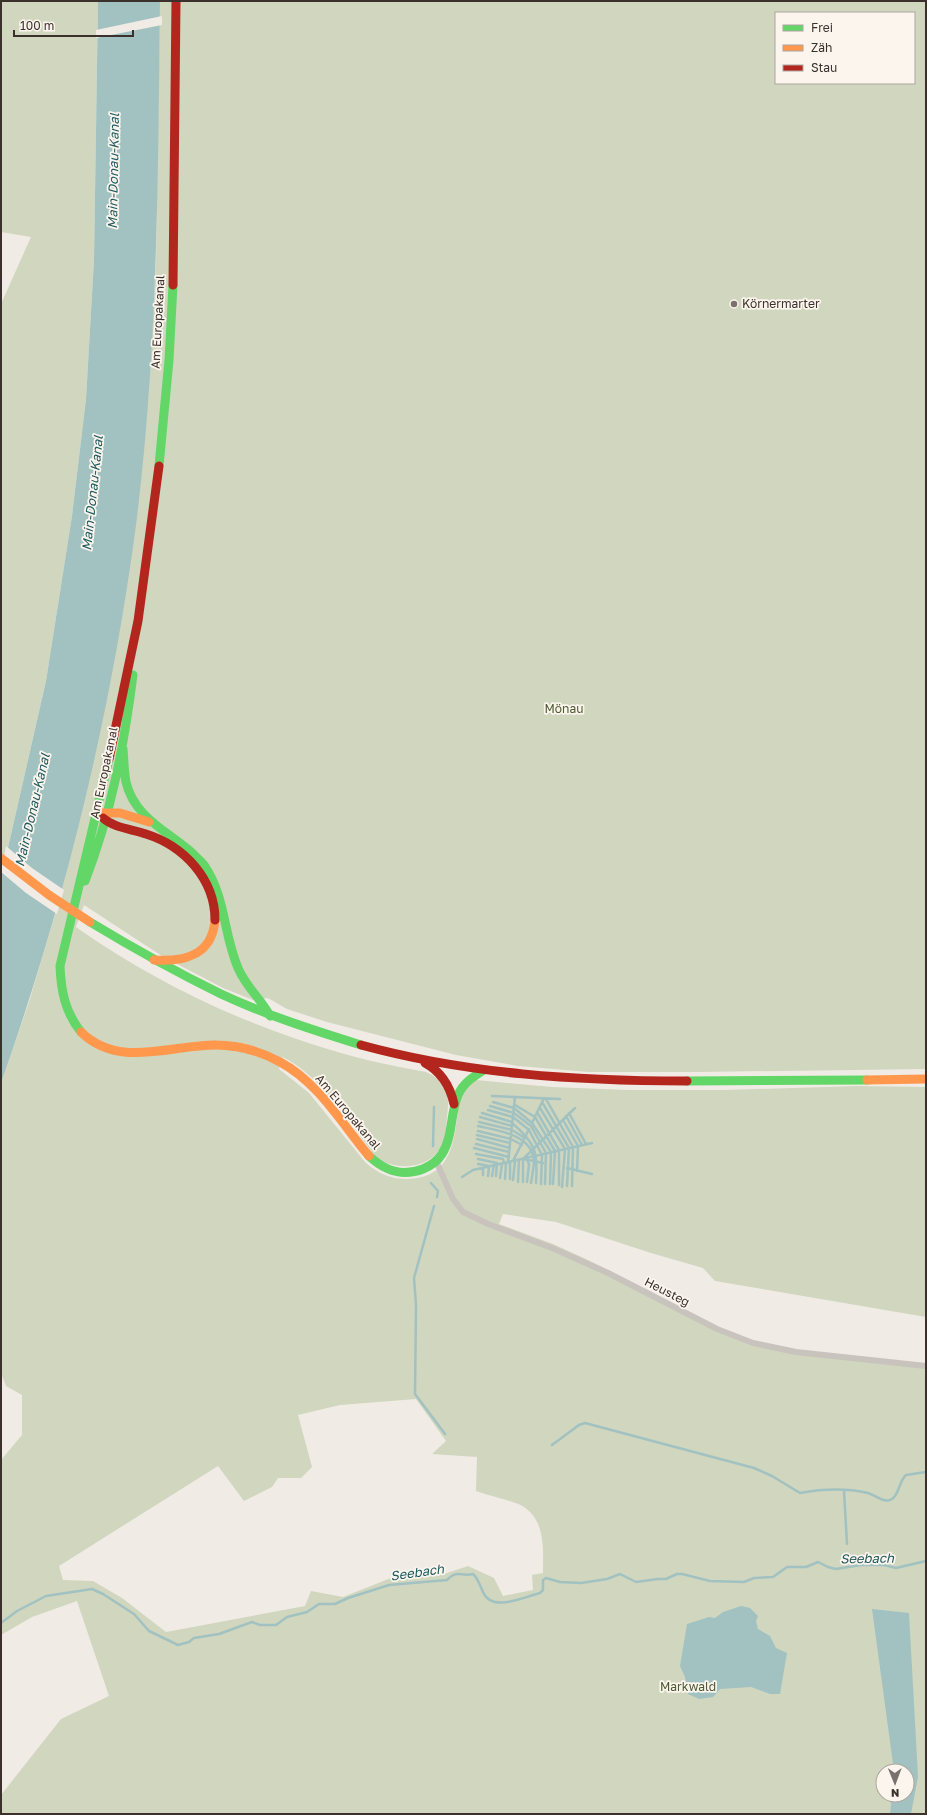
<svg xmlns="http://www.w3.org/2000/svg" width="927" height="1815" font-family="'Golos Text',sans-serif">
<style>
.green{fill:#d1d6bf;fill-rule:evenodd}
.water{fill:#a1c2c1}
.pier{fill:#f0ebe5}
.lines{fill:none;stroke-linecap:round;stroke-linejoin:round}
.stream{stroke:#a1c2c1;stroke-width:2.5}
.street{stroke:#c9c3be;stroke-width:6}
.fast{stroke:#63d668;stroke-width:9}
.slow{stroke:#ff974d;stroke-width:9}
.jam{stroke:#b3261e;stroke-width:9}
.slow-bridge{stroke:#ff974d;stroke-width:9}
.poi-dot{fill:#7a716c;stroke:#fbf5ee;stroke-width:1.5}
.labels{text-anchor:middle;stroke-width:3.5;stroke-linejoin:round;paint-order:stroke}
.poi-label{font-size:12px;fill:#3b302b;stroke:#fbf5ee;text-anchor:start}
.street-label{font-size:12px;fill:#3b302b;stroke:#fbf5ee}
.park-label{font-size:12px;fill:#4a5a2e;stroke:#fbf5ee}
.water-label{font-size:13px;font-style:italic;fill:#1f5a5e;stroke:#fbf5ee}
</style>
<rect width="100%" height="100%" fill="#f0ebe5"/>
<path class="green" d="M 1,1 L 98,1 L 94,260 L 86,399 L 72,516 L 46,681 L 5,861 L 1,873 L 1,304 L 31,237 L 1,232 Z
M 160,1 L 926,1 L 926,1069 L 697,1072 L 589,1072 L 518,1066 L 456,1055 L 327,1022 L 287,1009 L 268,998 L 253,1000 L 223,988 L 162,956 L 84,905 L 76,927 C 154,982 240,1023 331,1050 C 362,1060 394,1066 426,1072 C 432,1075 439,1078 443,1084 C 450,1094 448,1106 447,1117 C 446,1124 447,1134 444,1141 C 434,1169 398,1172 377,1158 C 352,1127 318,1072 282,1057 L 279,1069 L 309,1093 L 365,1162 C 377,1173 390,1179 407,1179 C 457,1178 454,1133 460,1096 L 463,1088 L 476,1080 L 552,1087 L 627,1090 L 725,1090 L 857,1086 L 926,1087 L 926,1317 L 715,1281 L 703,1268 L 651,1253 L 556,1222 L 503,1214 L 499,1224 L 553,1244 L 588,1260 L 652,1292 L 703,1321 L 752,1343 L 797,1352 L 925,1365 L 926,1814 L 1,1814 L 1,1795 L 61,1719 L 109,1696 L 77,1601 L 32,1617 L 1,1635 L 1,1460 L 22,1435 L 22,1395 L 6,1386 L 1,1373 L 1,1083 L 29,1002 L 59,901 L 148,401 L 156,263 ZM 776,13 L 914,13 L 914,83 L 776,83 ZM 416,1399 L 446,1441 L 432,1454 L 477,1457 L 476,1491 C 487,1495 517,1502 524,1507 C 546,1522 543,1550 543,1573 L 532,1575 L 533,1590 L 503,1596 L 494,1578 L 468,1566 L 441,1575 L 391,1578 L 343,1597 L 311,1591 L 305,1606 L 166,1632 L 122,1598 L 93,1581 L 63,1580 L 59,1566 L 218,1466 L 244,1501 L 272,1487 L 278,1478 L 301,1478 L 312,1467 L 298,1415 L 340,1405 ZM 883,1771 L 907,1771 L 907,1795 L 883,1795 Z"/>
<path class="water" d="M 98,1 L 160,1 C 158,176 158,351 136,525 C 111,715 65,902 1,1083 L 1,873 L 5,861 L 46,681 L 72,516 L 86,399 L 94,260 Z
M 741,1606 L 750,1608 L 758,1616 L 756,1621 L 758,1629 L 770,1636 L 776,1648 L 787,1653 L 780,1694 L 770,1694 L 751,1687 L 720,1689 L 713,1697 L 699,1699 L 688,1694 L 685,1677 L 680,1666 L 687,1624 L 709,1617 L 715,1618 L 723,1612 Z
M 872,1609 L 909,1613 L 918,1777 L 911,1814 L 890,1814 L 892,1795 L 907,1795 L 907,1771 L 894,1771 Z"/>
<path class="pier" d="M 162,16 L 162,25 L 96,38 L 96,30 Z
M 6,846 L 32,868 L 64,890 L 57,914 L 26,893 L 1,872 Z"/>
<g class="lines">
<path class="stream" d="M 492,1096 L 560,1099
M 546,1099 L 573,1147 L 572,1186
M 493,1102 L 514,1108 L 532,1123 L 551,1152 L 550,1184
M 542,1102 L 569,1148 L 567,1186
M 515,1105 L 535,1117 L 555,1151 L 553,1184
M 490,1106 L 514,1113 L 531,1126 L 546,1153 L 545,1184
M 540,1108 L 565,1149 L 562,1187
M 488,1110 L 513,1117 L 529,1130 L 542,1155 L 541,1184
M 537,1112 L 559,1150 L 559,1185
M 482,1113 L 512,1122
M 569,1113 L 586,1144
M 566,1116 L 582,1145
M 480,1117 L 512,1126
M 563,1120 L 578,1146 L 577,1171
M 479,1122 L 512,1130 L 525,1138
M 512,1123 C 536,1143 538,1153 536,1183
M 532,1123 L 544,1098
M 478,1126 C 499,1131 531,1134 534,1160 C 534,1167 532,1176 531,1183
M 478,1131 L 511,1139 L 522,1145
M 477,1135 L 510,1143
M 477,1139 L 510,1148
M 476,1144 L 509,1152
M 433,1146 L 434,1107
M 474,1148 L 509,1157
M 476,1154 L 503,1159 L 504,1163
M 478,1159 L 497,1163 L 496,1176
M 523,1159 L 575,1108
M 523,1159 L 523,1182
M 524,1159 L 543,1163
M 513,1161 L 529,1129
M 508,1162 L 515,1097
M 478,1164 L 489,1166
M 567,1168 L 592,1174
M 483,1175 L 483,1168
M 488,1176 L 489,1167
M 492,1176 L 494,1165
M 462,1177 L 473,1170 L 592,1143
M 500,1178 L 502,1164
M 505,1179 L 506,1163
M 510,1179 L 510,1162
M 513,1180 L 515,1161
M 518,1182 L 519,1160
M 527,1182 L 529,1164 L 527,1160
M 431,1183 L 438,1191 L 437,1197
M 434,1206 L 414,1278 L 416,1305 L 415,1394 L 445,1434
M 552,1445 L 579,1425 L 585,1423 L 754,1468 L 772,1476 L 800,1493 C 822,1489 846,1488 868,1493 C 875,1495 885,1504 892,1499 C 899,1495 899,1481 906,1475 L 926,1472
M 844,1491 L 847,1544
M 1,1623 L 17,1611 L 46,1596 L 92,1589 L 103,1594 L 134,1614 L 149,1631 L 178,1645 L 189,1642 L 194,1638 L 219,1634 L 252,1622 L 260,1625 L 276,1625 L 287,1617 L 307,1612 L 319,1604 L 335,1604 L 348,1598 L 389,1585 L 447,1580 C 458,1569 460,1577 473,1574 C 478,1578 480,1586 483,1592 C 492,1613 524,1597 540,1593 L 543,1590 L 543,1580 L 546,1578 L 560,1582 L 581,1583 L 607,1579 L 620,1574 L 636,1582 L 658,1579 L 666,1579 L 677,1574 L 682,1574 L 710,1581 L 744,1582 L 754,1578 L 773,1577 L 787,1567 L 806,1567 L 818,1562 L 828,1567 L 836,1569 L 861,1565 L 884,1565 L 896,1568 L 926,1561"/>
<path class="street" d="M 437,1163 L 453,1199 L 463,1212 L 488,1224 L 552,1248 L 608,1273 L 717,1329 L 753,1343 L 796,1352 L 926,1366"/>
<path class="fast" d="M 159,466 L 169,360 L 173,285
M 123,749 C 124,760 124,772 126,782 C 134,817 167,831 191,852 C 195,856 200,860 204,865 C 226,897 223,933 238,968 C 246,987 261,999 270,1016
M 85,881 C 111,814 124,746 133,675
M 90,922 C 133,948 176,972 221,994 C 266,1015 313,1030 361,1045
M 81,1032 C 65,1012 61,991 60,966 L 109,759
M 687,1081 L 867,1080
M 369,1156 C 385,1171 402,1177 423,1169 C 430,1166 437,1162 442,1154 C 453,1137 450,1114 458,1095 C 463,1083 473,1077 484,1070"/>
<path class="slow" d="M 103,813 L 120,813 L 149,822
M 154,960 C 184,962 212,956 215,920
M 81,1032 C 119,1069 170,1045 215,1045 C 238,1045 260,1051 280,1062 C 318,1082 342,1124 369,1156
M 867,1080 L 926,1079"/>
<path class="jam" d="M 173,285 L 176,1
M 109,759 L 138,621 L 159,466
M 103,818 C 114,828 132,829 146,834 C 184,846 215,879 215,920
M 361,1045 C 467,1074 577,1081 687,1081
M 425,1063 C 442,1072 450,1086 454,1104"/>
<path class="slow-bridge" d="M 1,858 L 49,895 L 90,922"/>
</g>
<circle class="poi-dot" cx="734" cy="304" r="4"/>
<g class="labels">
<g class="poi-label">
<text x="742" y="308">Körnermarter</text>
</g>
<g class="street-label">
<text transform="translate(158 322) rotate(-87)" y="4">Am Europakanal</text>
<text transform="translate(104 773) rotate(-78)" y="4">Am Europakanal</text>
<text transform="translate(348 1112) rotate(50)" y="4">Am Europakanal</text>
<text transform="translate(667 1292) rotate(27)" y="4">Heusteg</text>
</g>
<g class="park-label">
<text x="564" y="713">Mönau</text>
<text x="688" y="1691">Markwald</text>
</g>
<g class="water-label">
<text transform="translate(113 171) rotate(-89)" y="5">Main-Donau-Kanal</text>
<text transform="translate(92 493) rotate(-84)" y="5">Main-Donau-Kanal</text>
<text transform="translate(32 810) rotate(-77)" y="5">Main-Donau-Kanal</text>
<text transform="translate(867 1558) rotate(-1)" y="5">Seebach</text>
<text transform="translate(417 1572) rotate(-8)" y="5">Seebach</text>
</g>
</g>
<rect width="927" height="1815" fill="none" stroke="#3b302b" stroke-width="4"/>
<rect x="775" y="12" width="140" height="72" fill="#fbf5ee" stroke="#aea6a0"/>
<rect x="783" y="25" width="20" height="6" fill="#63d668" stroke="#aea6a0"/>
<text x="811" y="32" font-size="12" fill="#3b302b">Frei</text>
<rect x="783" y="45" width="20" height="6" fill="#ff974d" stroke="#aea6a0"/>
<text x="811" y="52" font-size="12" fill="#3b302b">Zäh</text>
<rect x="783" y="65" width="20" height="6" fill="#b3261e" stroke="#aea6a0"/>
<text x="811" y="72" font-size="12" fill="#3b302b">Stau</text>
<g transform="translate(895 1783) rotate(179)"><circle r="19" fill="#fbf5ee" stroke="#aea6a0"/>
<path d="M0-3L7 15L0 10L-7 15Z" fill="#7a716c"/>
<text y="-6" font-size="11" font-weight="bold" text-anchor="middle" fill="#3b302b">N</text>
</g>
<path d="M14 30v6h119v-6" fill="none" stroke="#3b302b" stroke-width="2"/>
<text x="20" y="30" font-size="12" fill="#3b302b" stroke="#fbf5ee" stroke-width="3" paint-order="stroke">100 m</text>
</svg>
